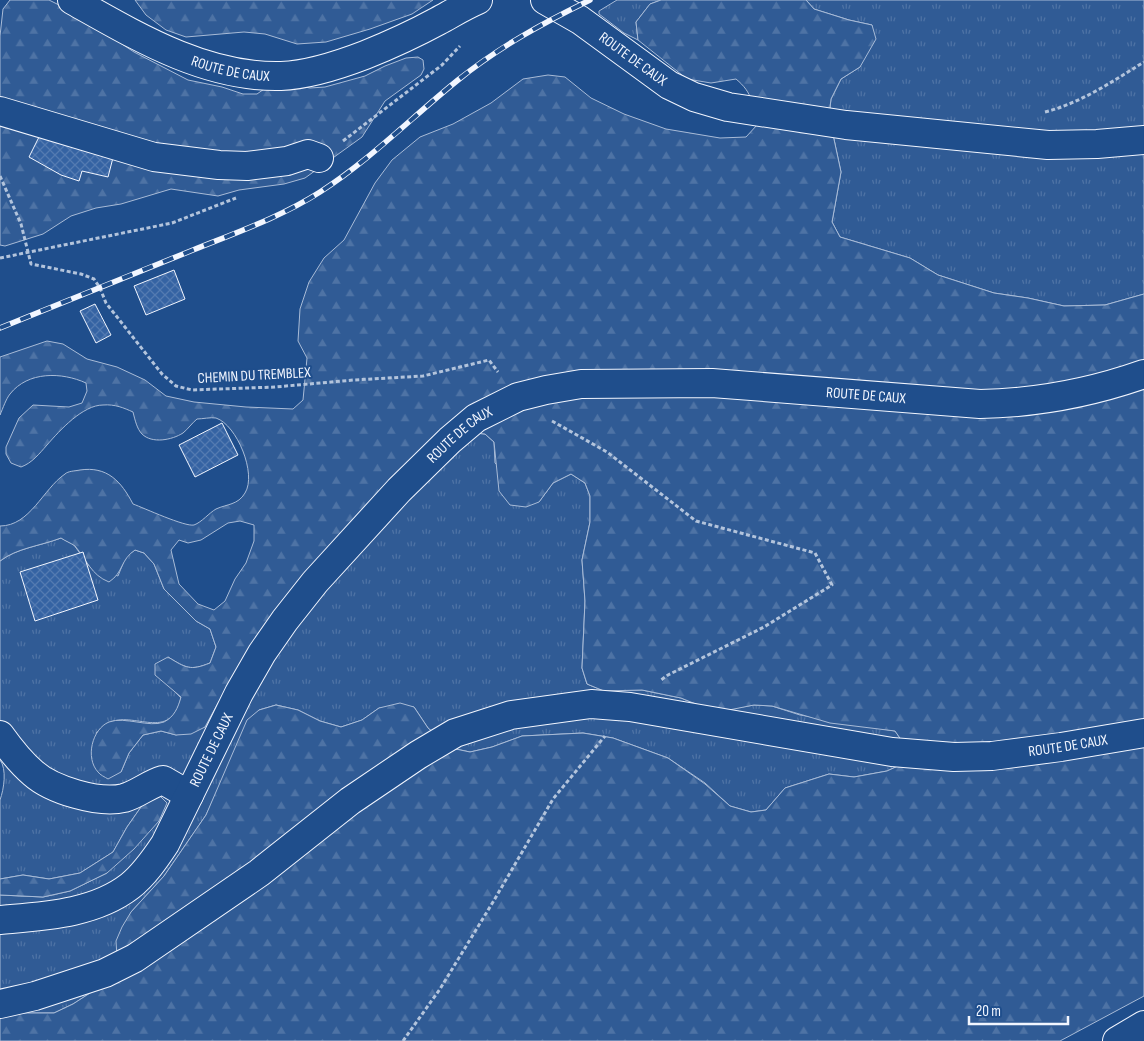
<svg xmlns="http://www.w3.org/2000/svg" width="1144" height="1041" font-family="'Sofia Sans Condensed',sans-serif">
<style>
.grass{fill:url(#grass-tufts);stroke:#a8bbd7}
.forest{fill:url(#forest-firs);stroke:#a8bbd7;fill-rule:evenodd}
.building{fill:url(#building-cross-hatch);stroke:#f2f6ff}
.lines{fill:none;stroke-linecap:round;stroke-linejoin:round}
.minor-casing{stroke:#f2f6ff;stroke-width:30}
.path{stroke:#b3c4dc;stroke-width:3;stroke-dasharray:4 2.5;stroke-linecap:butt}
.minor{stroke:#1f4e8c;stroke-width:28}
.rail-casing{stroke:#f2f6ff;stroke-width:5.5}
.rail{stroke:#1f4e8c;stroke-width:4;stroke-dasharray:11;stroke-linecap:butt}
.labels{text-anchor:middle;stroke-width:4;stroke-linejoin:round;paint-order:stroke}
.street-label{font-size:15px;fill:#f2f6ff;stroke:#1f4e8c}
</style>
<defs>
<pattern id="grass-tufts" width="24" height="20" patternUnits="userSpaceOnUse" patternTransform="scale(1.25)"><rect width="24" height="20" fill="#305b95"/><path d="M3 7l-1-3M5 7V3M7 7l1-3M15 17l-1-3M17 17v-4M19 17l1-3" fill="none" stroke="#4e73a5"/></pattern>
<pattern id="forest-firs" width="22" height="20" patternUnits="userSpaceOnUse" patternTransform="scale(1.25)"><rect width="22" height="20" fill="#305b95"/><path d="M5 1l3.5 6h-7zM16 11l3.5 6h-7z" fill="#4e73a5"/></pattern>
<pattern id="building-cross-hatch" width="8" height="8" patternUnits="userSpaceOnUse" patternTransform="scale(1.25)"><rect width="8" height="8" fill="#3563a3"/><path d="M0 0l8 8M0 8l8-8" fill="none" stroke="#537ab1"/></pattern>
</defs>
<rect width="100%" height="100%" fill="#1f4e8c"/>
<path class="grass" d="M 617,0 L 661,0 L 650,4 L 636,22 L 638,40 L 624,33 L 599,14 L 599,11 Z
M 806,0 L 1144,0 L 1144,294 L 1105,305 L 1064,306 L 1028,298 L 994,293 L 938,275 L 910,258 L 840,237 L 832,222 L 841,172 L 829,116 L 831,99 L 841,79 L 860,67 L 872,25 L 849,20 L 814,9 Z
M 475,433 L 485,434 L 494,442 L 495,463 L 539,502 L 553,483 L 571,474 L 585,483 L 590,496 L 590,522 L 582,560 L 585,601 L 582,668 L 587,684 L 604,691 L 642,690 L 681,698 L 703,707 L 724,710 L 754,705 L 772,706 L 800,715 L 895,731 L 902,741 L 898,766 L 887,771 L 854,777 L 829,774 L 785,788 L 766,810 L 751,812 L 730,806 L 705,783 L 668,758 L 613,738 L 583,733 L 522,736 L 492,747 L 470,752 L 451,748 L 428,728 L 414,707 L 379,708 L 362,720 L 341,727 L 320,721 L 298,710 L 276,705 L 259,710 L 224,776 L 206,815 L 164,876 L 131,912 L 117,957 L 104,984 L 73,1004 L 54,1013 L 23,1013 L 0,1018 L 0,895 L 43,897 L 70,891 L 107,873 L 148,797 L 127,827 L 113,852 L 80,873 L 49,879 L 23,875 L 0,879 L 0,800 C 4,789 7,769 0,760 L 0,561 C 17,548 40,546 61,538 L 74,545 L 89,566 L 118,576 L 126,556 L 135,550 L 144,553 L 154,564 L 164,589 L 196,621 L 210,629 L 216,647 L 210,663 C 190,671 186,668 168,657 L 172,689 L 181,698 C 170,743 134,710 108,723 C 104,725 100,730 96,733 L 121,772 L 129,753 L 143,735 L 161,731 L 176,735 L 205,727 L 218,703 L 248,656 Z"/>
<path class="forest" d="M 10,0 L 49,0 L 75,13 L 134,52 L 188,80 L 222,87 L 243,94 L 257,94 L 267,87 L 295,85 L 310,88 L 325,87 L 365,76 L 385,66 L 406,58 L 418,57 L 423,60 L 424,69 L 421,75 L 385,101 L 362,137 L 305,178 L 284,184 L 239,190 L 218,196 L 171,189 L 121,204 L 96,208 L 71,216 L 43,234 L 5,246 L 0,245 L 0,36 L 3,9 Z
M 135,0 L 433,0 L 412,14 L 370,29 L 326,42 L 297,44 L 265,34 L 244,32 L 186,37 L 166,30 L 146,15 Z
M 661,0 L 806,0 L 814,9 L 849,20 L 872,25 L 876,39 L 860,67 L 841,79 L 831,99 L 829,116 L 841,172 L 832,222 L 840,237 L 910,258 L 938,275 L 994,293 L 1028,298 L 1064,306 L 1105,305 L 1144,294 L 1144,996 L 1060,1041 L 0,1041 L 0,1018 L 23,1013 L 54,1013 L 73,1004 L 104,984 L 117,957 L 116,941 L 122,927 L 131,912 L 164,876 L 206,815 L 247,720 L 259,710 L 276,705 L 298,710 L 320,721 L 341,727 L 362,720 L 379,708 L 400,703 L 414,707 L 428,728 L 451,748 L 470,752 L 492,747 L 522,736 L 583,733 L 613,738 L 668,758 L 705,784 L 730,806 L 751,812 L 766,810 L 785,788 L 829,774 L 854,777 L 887,771 L 898,766 L 902,741 L 895,731 L 830,723 L 772,706 L 754,705 L 724,711 L 703,707 L 681,698 L 642,690 L 604,691 L 587,684 L 582,668 L 585,601 L 582,560 L 590,522 L 590,496 L 585,483 L 571,474 L 553,483 L 539,502 L 526,507 L 510,505 L 499,491 L 494,442 L 485,434 L 475,433 L 248,656 L 218,703 L 205,727 L 191,734 L 176,735 L 161,731 L 143,735 L 129,753 L 121,772 L 108,779 C 105,777 100,775 98,772 C 85,758 92,729 109,722 C 125,716 149,728 164,722 C 174,717 178,708 181,697 L 155,675 L 155,664 L 168,657 C 186,668 190,671 210,663 L 216,647 L 210,629 L 196,621 L 164,589 L 154,564 L 144,553 L 135,550 C 120,560 124,572 109,582 C 91,575 87,560 75,546 C 71,543 65,541 61,538 C 40,546 17,548 0,561 L 0,526 C 30,526 43,489 65,474 C 68,471 75,471 80,470 C 107,466 121,481 133,504 C 144,508 185,527 194,525 C 202,522 209,513 216,509 C 227,504 238,505 245,493 C 257,474 237,425 216,418 C 211,417 202,419 197,419 C 192,423 188,429 183,433 C 172,440 152,444 142,434 C 137,429 135,420 133,412 C 124,408 115,404 103,405 C 83,405 60,430 47,445 C 39,454 32,463 21,467 L 11,463 L 6,454 L 6,447 L 19,418 L 33,405 L 69,407 L 82,403 L 87,391 L 86,383 C 62,372 28,371 10,394 C 6,399 3,408 0,415 L 0,357 L 47,341 L 63,344 L 87,359 L 117,367 L 145,380 L 166,396 L 194,402 L 246,407 L 293,409 L 303,400 L 307,358 L 298,341 L 300,309 L 309,282 L 324,258 L 344,240 L 375,183 L 392,160 L 420,137 L 453,124 L 491,103 L 523,79 L 548,75 L 565,77 L 591,98 L 624,114 L 666,129 L 720,138 L 746,137 L 757,125 C 753,105 753,93 736,79 L 711,83 L 687,79 L 638,40 L 636,22 L 650,4 ZM 240,521 L 254,525 L 254,541 L 246,563 L 235,579 L 225,601 L 214,610 L 198,604 L 179,584 L 171,550 L 179,540 L 188,543 L 201,540 L 228,523 Z
M 159,795 L 167,803 L 159,821 L 134,849 L 107,873 L 70,891 L 43,897 L 0,895 L 0,879 L 23,875 L 49,879 L 80,873 L 113,852 L 127,827 L 148,797 Z"/>
<path class="building" d="M 44,127 L 115,150 L 108,177 L 82,171 L 79,181 L 61,175 L 29,157 Z
M 174,270 L 185,299 L 146,315 L 134,286 Z
M 95,304 L 111,335 L 96,343 L 80,311 Z
M 222,423 L 238,455 L 195,477 L 179,445 Z
M 83,552 L 98,600 L 35,621 L 20,572 Z"/>
<g class="lines">
<defs>
<g id="minor">
<path id="s1" d="M 72,0 C 136,36 205,78 281,76 C 309,75 339,65 365,55 C 390,45 414,34 438,21 C 451,14 464,6 478,0"/>
<path id="s2" d="M 545,0 L 580,20 L 669,85 L 694,97 L 728,107 L 846,125 L 1048,145 L 1097,144 L 1144,140"/>
<path d="M 0,111 L 154,157 L 219,165 L 247,166 L 287,161 L 308,154 L 319,158"/>
<path d="M 0,735 C 10,749 20,762 33,773 C 52,790 99,804 124,798 C 138,794 149,784 163,780 L 189,795"/>
<path id="s3" d="M 0,920 C 44,916 94,914 130,886 C 144,875 155,859 165,844 L 239,693 L 262,653 L 285,620 L 315,582 L 399,490 L 450,440 L 476,418 L 518,397 L 546,390 L 581,384 L 712,383 L 980,404 C 1037,403 1090,393 1144,374"/>
<path id="s4" d="M 0,1004 L 35,996 L 105,973 L 135,958 L 259,873 L 350,801 L 418,755 L 455,733 L 511,715 L 591,704 L 630,707 L 892,752 L 954,757 L 992,756 L 1061,747 L 1144,733"/>
<path d="M 1117,1041 L 1144,1025"/>
</g>
</defs>
<use href="#minor" class="minor-casing"/>
<path class="path" d="M 1045,112 C 1081,103 1113,81 1144,62
M 343,141 L 442,65 L 460,46
M 0,176 L 21,224 L 31,264 L 81,274 L 94,279 L 100,288 L 106,303 L 162,374 L 176,386 L 192,390 L 275,387 L 354,380 L 423,376 L 489,360 L 498,372
M 0,258 L 172,223 L 236,198
M 552,421 L 607,452 L 696,521 L 815,553 L 832,585 L 764,627 L 668,675 L 661,680
M 403,1041 L 440,989 L 493,902 L 553,799 L 605,736"/>
<use href="#minor" class="minor"/>
<defs>
<path id="rail" d="M 0,328 C 64,302 128,276 193,250 C 235,233 281,217 320,192 C 370,160 412,117 458,80 C 499,47 543,23 590,0"/>
</defs>
<use href="#rail" class="rail-casing"/>
<use href="#rail" class="rail"/>
</g>
<g class="labels">
<g class="street-label">
<text dy="5" stroke="none"><textPath href="#s2" startOffset="106">ROUTE DE CAUX</textPath></text>
<text dy="5" stroke="none"><textPath href="#s1" startOffset="174">ROUTE DE CAUX</textPath></text>
<text transform="translate(254 375) rotate(-3)" y="5">CHEMIN DU TREMBLEX</text>
<text dy="5" stroke="none"><textPath href="#s3" startOffset="1121">ROUTE DE CAUX</textPath></text>
<text dy="5" stroke="none"><textPath href="#s3" startOffset="701">ROUTE DE CAUX</textPath></text>
<text dy="5" stroke="none"><textPath href="#s4" startOffset="1156">ROUTE DE CAUX</textPath></text>
<text dy="5" stroke="none"><textPath href="#s3" startOffset="296">ROUTE DE CAUX</textPath></text>
</g>
</g>
<path d="M969 1016v8h99v-8" fill="none" stroke="#f2f6ff" stroke-width="2.5"/>
<text x="976" y="1016" font-size="15" fill="#f2f6ff" stroke="#1f4e8c" stroke-width="4" paint-order="stroke">20 m</text>
</svg>
